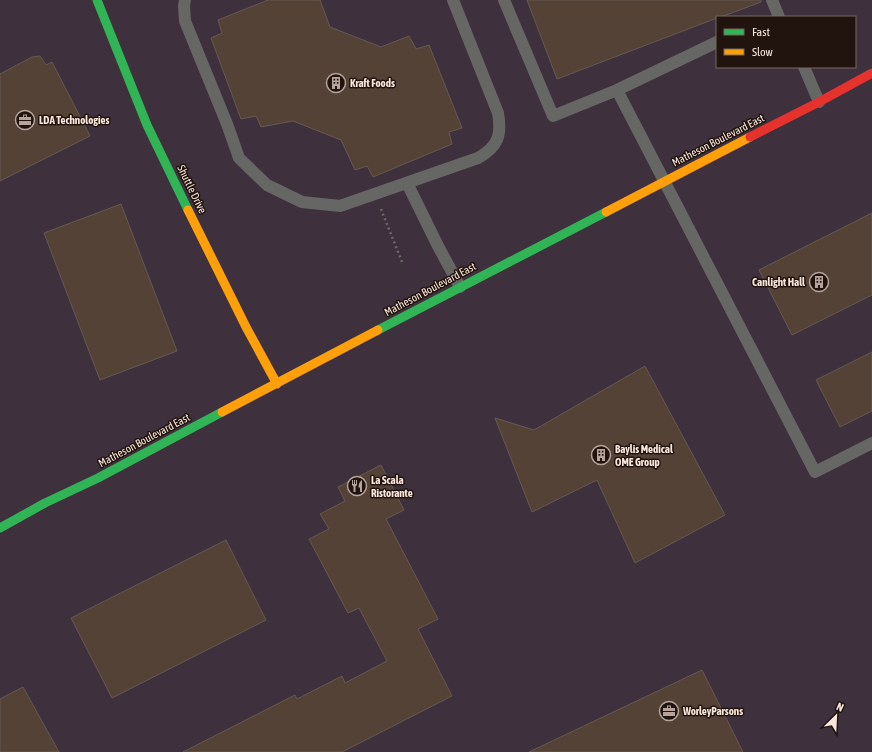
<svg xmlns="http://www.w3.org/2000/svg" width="872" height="752" font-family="'Asap Condensed',sans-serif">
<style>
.commercial{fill:#3e313d;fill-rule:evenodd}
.building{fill:#554237;stroke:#655952}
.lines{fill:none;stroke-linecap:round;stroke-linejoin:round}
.path{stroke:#6b6868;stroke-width:2.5;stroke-dasharray:2 3;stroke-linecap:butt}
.lane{stroke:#666665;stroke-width:12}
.fast{stroke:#30b455;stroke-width:9}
.slow{stroke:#ff9f0a;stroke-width:9}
.jam{stroke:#e5322d;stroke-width:9}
.labels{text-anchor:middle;stroke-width:3;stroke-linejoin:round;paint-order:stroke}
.poi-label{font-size:11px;font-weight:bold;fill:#f8e5dc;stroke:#21140e;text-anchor:start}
.street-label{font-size:11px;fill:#f8e5dc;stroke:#21140e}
</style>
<rect width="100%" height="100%" fill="#3a2c24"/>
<path class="commercial" d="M 0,0 L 872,0 L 872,752 L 0,752 ZM 717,17 L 855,17 L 855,67 L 717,67 Z"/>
<path class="building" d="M 268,0 L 320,0 L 330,27 L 381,47 L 409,36 L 416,49 L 429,45 L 462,128 L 449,132 L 452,144 L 373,177 L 367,166 L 355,170 L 341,140 L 293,121 L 261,127 L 256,116 L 241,119 L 211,38 L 222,33 L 218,20 Z
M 527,0 L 761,0 L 761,2 L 721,17 L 717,17 L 717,18 L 557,79 Z
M 40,56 L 46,65 L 52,62 L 90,136 L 0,181 L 0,74 L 32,57 Z
M 121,204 L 177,351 L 100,380 L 44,233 Z
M 872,213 L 872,295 L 792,335 L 759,270 Z
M 872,352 L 872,411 L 840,427 L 816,380 Z
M 645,366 L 725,515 L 635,563 L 597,480 L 532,512 L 495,418 L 534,430 Z
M 381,465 L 404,510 L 386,519 L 438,619 L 418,629 L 452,696 L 342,752 L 183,752 L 295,695 L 297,699 L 342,676 L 345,683 L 387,661 L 359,608 L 348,613 L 309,539 L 329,529 L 320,514 L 345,501 L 338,487 Z
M 226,540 L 266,620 L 112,698 L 71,618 Z
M 702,670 L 743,752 L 529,752 Z
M 23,687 L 59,752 L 0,752 L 0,699 Z"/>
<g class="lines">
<path class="path" d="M 381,209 L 402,262"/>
<path class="lane" d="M 185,0 L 184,6 L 185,21 L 227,124 L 239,158 L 267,185 L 302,202 L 340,206 L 478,158 C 498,147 502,135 498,113 L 453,0
M 504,0 L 553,116 L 617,90 L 717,42
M 772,0 L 779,17
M 804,67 L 819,102
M 617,90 L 815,472 L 872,443
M 407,183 L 437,244 L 460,287"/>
<path class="fast" d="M 97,0 L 147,125 L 188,210
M 378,330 L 606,212
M 0,528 L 45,503 L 98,478 L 222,412"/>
<path class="slow" d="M 188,210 L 246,327 L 277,384
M 606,212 L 750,137
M 222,412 L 378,330"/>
<path class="jam" d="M 750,137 L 819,102 L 872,73"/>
</g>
<defs>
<symbol id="building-ring" viewBox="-11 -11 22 22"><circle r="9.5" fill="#21140e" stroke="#b6a49c" stroke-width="1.5"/><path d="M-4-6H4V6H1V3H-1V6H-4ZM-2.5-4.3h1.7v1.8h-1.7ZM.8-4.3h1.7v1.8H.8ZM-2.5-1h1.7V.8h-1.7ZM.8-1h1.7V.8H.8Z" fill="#b6a49c"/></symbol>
<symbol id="office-ring" viewBox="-11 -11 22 22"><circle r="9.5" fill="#21140e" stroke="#b6a49c" stroke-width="1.5"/><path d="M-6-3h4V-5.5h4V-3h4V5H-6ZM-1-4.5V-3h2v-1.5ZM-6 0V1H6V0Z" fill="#b6a49c"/></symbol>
<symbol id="restaurant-ring" viewBox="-11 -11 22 22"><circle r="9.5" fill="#21140e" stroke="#b6a49c" stroke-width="1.5"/><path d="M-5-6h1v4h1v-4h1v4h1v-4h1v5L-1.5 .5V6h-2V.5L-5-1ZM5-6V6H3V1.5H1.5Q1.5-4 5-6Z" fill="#b6a49c"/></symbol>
</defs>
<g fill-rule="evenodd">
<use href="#building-ring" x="325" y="72" width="22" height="22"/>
<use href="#office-ring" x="14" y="109" width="22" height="22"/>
<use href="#building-ring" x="808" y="271" width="22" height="22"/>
<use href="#building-ring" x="590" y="444" width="22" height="22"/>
<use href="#restaurant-ring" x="346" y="475" width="22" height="22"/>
<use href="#office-ring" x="658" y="700" width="22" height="22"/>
</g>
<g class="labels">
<g class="poi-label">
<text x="350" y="87">Kraft Foods</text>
<text x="39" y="124">LDA Technologies</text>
<text x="805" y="286" text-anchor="end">Canlight Hall</text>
<text x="615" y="453">Baylis Medical<tspan x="615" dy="13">OME Group</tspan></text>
<text x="371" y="484">La Scala<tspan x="371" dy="13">Ristorante</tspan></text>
<text x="683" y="715">WorleyParsons</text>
</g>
<g class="street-label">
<text transform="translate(718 140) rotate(-27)" y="4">Matheson Boulevard East</text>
<text transform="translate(192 189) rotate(64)" y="4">Shuttle Drive</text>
<text transform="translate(430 289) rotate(-28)" y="4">Matheson Boulevard East</text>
<text transform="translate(144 440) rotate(-28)" y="4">Matheson Boulevard East</text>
</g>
</g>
<rect x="716" y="16" width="140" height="52" fill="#21140e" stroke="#776860"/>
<rect x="724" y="29" width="20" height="6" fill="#30b455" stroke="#776860"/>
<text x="752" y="36" font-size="12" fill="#f8e5dc">Fast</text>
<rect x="724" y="49" width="20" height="6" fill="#ff9f0a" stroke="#776860"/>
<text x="752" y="56" font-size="12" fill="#f8e5dc">Slow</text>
<g transform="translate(836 716) rotate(24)" stroke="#21140e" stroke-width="3" paint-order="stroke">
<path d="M0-3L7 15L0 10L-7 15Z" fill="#f8e5dc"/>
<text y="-6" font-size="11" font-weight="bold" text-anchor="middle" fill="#f8e5dc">N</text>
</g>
</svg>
